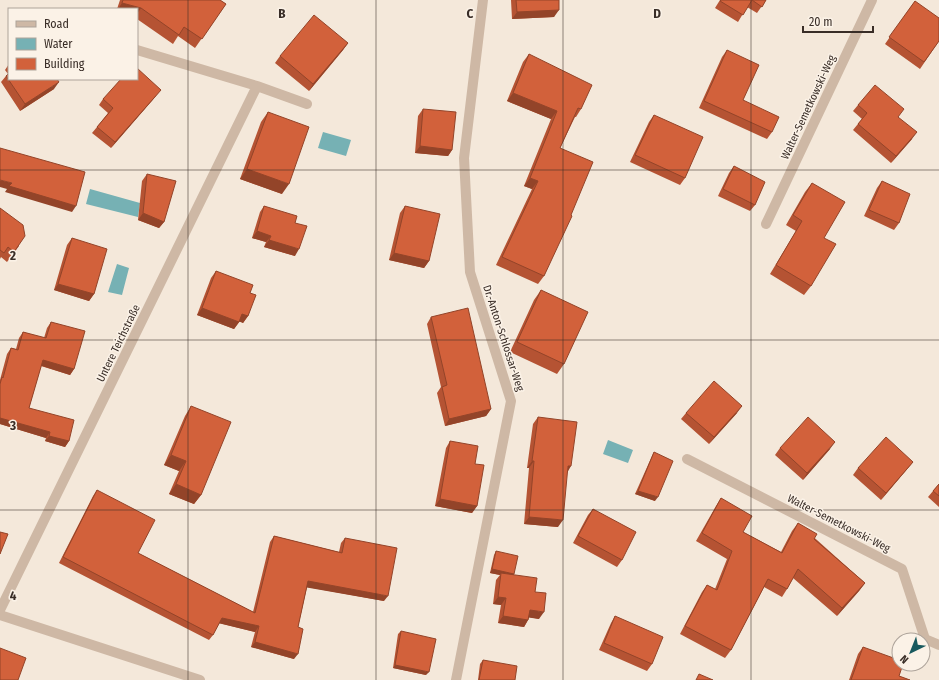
<svg xmlns="http://www.w3.org/2000/svg" width="939" height="680" font-family="'Fira Sans Condensed',sans-serif">
<style>
.water{fill:#76b1b4}
.lines{fill:none;stroke-linecap:round;stroke-linejoin:round}
.minor{stroke:#ceb8a5;stroke-width:10}
.wall{fill:#b55333}
.shaded-wall{fill:#934429}
.building{fill:#d2613b;stroke:#934429}
.grid{fill:none;stroke:#392d27;stroke-width:1;stroke-opacity:0.55}
.labels{text-anchor:middle;stroke-width:3;stroke-linejoin:round;paint-order:stroke}
.street-label{font-size:11px;fill:#392d27;stroke:#fbf2e7}
.grid-label{font-size:13px;text-anchor:middle;font-weight:bold;fill:#392d27;stroke:#fbf2e7;stroke-width:3;stroke-linejoin:round;paint-order:stroke}
</style>
<rect width="100%" height="100%" fill="#f4e8da"/>
<path class="water" d="M 323,132 L 351,140 L 346,156 L 318,148 Z
M 90,189 L 140,203 L 138,217 L 86,204 Z
M 117,264 L 129,268 L 122,295 L 108,292 Z
M 608,440 L 633,450 L 628,463 L 603,454 Z"/>
<g class="lines">
<path class="minor" d="M 137,50 L 257,86 L 307,104
M 766,224 L 872,0
M 687,459 L 902,569 L 925,639 L 939,645
M 0,610 L 257,86
M 0,615 L 200,680
M 456,680 L 511,401 L 470,272 L 464,158 L 483,0"/>
</g>
<path class="wall" d="M 120,0 L 220,0 L 226,4 L 195,48 L 178,36 L 173,44 L 137,19 L 137,9 L 117,9 Z
M 511,0 L 559,0 L 554,17 L 512,19 Z
M 720,0 L 766,0 L 757,13 L 747,7 L 738,22 L 715,8 Z
M 915,1 L 939,41 L 920,69 L 885,44 Z
M 348,43 L 343,50 L 309,91 L 275,63 L 280,56 Z
M 727,50 L 743,100 L 772,132 L 767,139 L 699,108 L 722,57 Z
M 529,54 L 581,109 L 576,117 L 575,117 L 560,148 L 544,276 L 538,284 L 496,265 L 532,189 L 524,186 L 551,119 L 507,101 L 523,62 Z
M 9,64 L 9,79 L 54,89 L 20,111 L 1,82 L 6,76 L 8,74 L 5,70 Z
M 156,96 L 111,148 L 92,133 L 97,127 L 108,113 L 99,105 L 103,99 Z
M 858,105 L 898,117 L 912,139 L 891,163 L 853,130 L 862,119 L 853,111 Z
M 423,109 L 452,150 L 448,156 L 415,153 L 418,116 Z
M 268,112 L 282,194 L 240,179 L 261,122 Z
M 654,115 L 685,178 L 680,185 L 630,162 L 649,122 Z
M 734,166 L 755,205 L 750,211 L 718,196 L 729,173 Z
M 147,174 L 164,222 L 159,228 L 138,220 L 142,181 Z
M 882,181 L 899,223 L 894,230 L 864,216 L 877,188 Z
M 812,183 L 824,238 L 811,286 L 804,295 L 770,274 L 796,231 L 786,225 L 805,192 Z
M 264,206 L 295,223 L 295,256 L 264,247 L 266,242 L 252,238 L 260,212 Z
M 405,206 L 429,261 L 424,268 L 389,260 L 400,213 Z
M 0,208 L 19,246 L 7,262 L 1,257 L 0,259 Z
M 72,238 L 94,294 L 89,301 L 54,290 L 67,245 Z
M 216,271 L 250,293 L 248,316 L 243,323 L 240,321 L 234,329 L 197,315 L 211,278 Z
M 541,290 L 564,364 L 557,374 L 510,352 L 534,300 Z
M 431,317 L 491,409 L 486,416 L 445,426 L 437,393 L 441,387 L 427,324 Z
M 51,322 L 74,369 L 70,375 L 41,366 L 29,408 L 69,441 L 65,447 L 45,441 L 46,438 L 0,424 L 0,380 L 7,354 L 11,348 L 16,349 L 19,338 L 23,332 L 44,338 L 47,328 Z
M 191,406 L 201,495 L 194,504 L 169,494 L 179,471 L 164,465 L 185,416 Z
M 686,413 L 737,413 L 709,444 L 681,419 Z
M 538,417 L 558,527 L 524,524 L 529,468 L 527,468 L 533,424 Z
M 450,441 L 475,464 L 477,506 L 472,513 L 435,506 L 446,448 Z
M 780,448 L 830,449 L 803,480 L 775,455 Z
M 654,452 L 655,501 L 635,494 L 652,456 Z
M 913,462 L 908,468 L 881,500 L 853,475 L 858,468 Z
M 939,484 L 939,507 L 928,497 L 933,491 Z
M 97,490 L 138,553 L 253,612 L 270,542 L 274,536 L 339,552 L 341,543 L 345,538 L 384,601 L 307,587 L 298,627 L 294,659 L 251,647 L 255,632 L 219,623 L 213,635 L 209,640 L 59,563 L 93,496 Z
M 721,498 L 743,532 L 781,552 L 792,531 L 798,523 L 865,583 L 859,591 L 837,616 L 793,578 L 787,589 L 782,597 L 764,587 L 731,650 L 725,658 L 680,634 L 702,592 L 707,585 L 715,589 L 727,559 L 696,541 L 716,506 Z
M 593,509 L 622,560 L 617,567 L 573,543 L 588,515 Z
M 496,551 L 514,574 L 513,575 L 535,592 L 539,619 L 529,617 L 528,620 L 524,627 L 498,623 L 501,605 L 493,604 L 496,580 L 500,575 L 490,573 L 494,555 Z
M 615,616 L 652,664 L 647,671 L 599,650 L 611,623 Z
M 401,631 L 426,675 L 393,668 L 398,634 Z
M 863,647 L 899,676 L 910,680 L 849,680 L 858,654 Z
M 483,660 L 515,680 L 478,680 L 480,664 Z"/>
<path class="shaded-wall" d="M 122,3 L 141,8 L 137,14 L 137,9 L 118,9 Z
M 559,10 L 554,17 L 512,19 L 517,12 Z
M 348,43 L 343,50 L 309,91 L 313,84 Z
M 59,82 L 54,89 L 20,111 L 25,104 Z
M 161,90 L 156,96 L 111,148 L 115,142 Z
M 513,93 L 557,111 L 551,119 L 507,101 Z
M 917,132 L 912,139 L 891,163 L 896,156 Z
M 420,146 L 452,150 L 448,156 L 415,153 Z
M 247,169 L 289,184 L 282,194 L 240,179 Z
M 530,178 L 538,181 L 532,189 L 524,186 Z
M 0,180 L 12,183 L 76,206 L 72,212 L 5,192 L 7,189 L 0,187 Z
M 143,213 L 164,222 L 159,228 L 138,220 Z
M 257,231 L 271,236 L 266,242 L 252,238 Z
M 269,240 L 299,249 L 295,256 L 264,247 Z
M 394,253 L 429,261 L 424,268 L 389,260 Z
M 58,284 L 94,294 L 89,301 L 54,290 Z
M 202,308 L 239,322 L 234,329 L 197,315 Z
M 242,314 L 248,316 L 243,323 L 238,321 Z
M 43,360 L 74,369 L 70,375 L 39,365 Z
M 742,406 L 737,413 L 709,444 L 714,437 Z
M 491,409 L 486,416 L 445,426 L 449,419 Z
M 0,418 L 50,432 L 46,438 L 0,424 Z
M 49,436 L 69,441 L 65,447 L 45,441 Z
M 835,442 L 830,449 L 803,480 L 807,473 Z
M 171,455 L 186,461 L 179,471 L 164,465 Z
M 532,461 L 534,461 L 529,468 L 527,468 Z
M 913,462 L 908,468 L 881,500 L 886,493 Z
M 568,466 L 571,466 L 567,473 Z
M 176,484 L 201,495 L 194,504 L 169,494 Z
M 638,491 L 658,497 L 655,501 L 635,494 Z
M 440,499 L 477,506 L 472,513 L 435,506 Z
M 529,517 L 563,520 L 558,527 L 524,524 Z
M 492,569 L 514,574 L 511,578 L 501,573 L 500,575 L 490,573 Z
M 308,581 L 388,596 L 384,601 L 304,587 Z
M 865,583 L 859,591 L 837,616 L 842,608 Z
M 498,597 L 506,598 L 501,605 L 493,604 Z
M 530,610 L 544,612 L 539,619 L 525,617 Z
M 503,616 L 528,620 L 524,627 L 498,623 Z
M 222,618 L 259,626 L 255,632 L 218,623 Z
M 255,642 L 298,654 L 294,659 L 251,647 Z
M 395,665 L 429,672 L 426,675 L 393,668 Z"/>
<path class="building" d="M 123,0 L 220,0 L 226,4 L 202,39 L 184,27 L 179,35 L 141,8 L 122,3 Z
M 516,0 L 559,0 L 559,10 L 517,12 Z
M 721,0 L 766,0 L 762,7 L 752,0 L 743,15 L 720,1 Z
M 915,1 L 939,18 L 939,41 L 924,62 L 889,37 Z
M 314,15 L 348,43 L 313,84 L 280,56 Z
M 727,50 L 759,65 L 743,100 L 779,117 L 772,132 L 704,101 Z
M 529,54 L 592,85 L 581,109 L 578,108 L 560,148 L 593,162 L 571,215 L 572,216 L 544,276 L 502,257 L 538,181 L 530,178 L 557,111 L 513,93 Z
M 137,68 L 161,90 L 115,142 L 97,127 L 113,108 L 103,99 L 121,79 L 137,79 Z
M 9,73 L 9,79 L 57,79 L 59,82 L 25,104 L 6,76 Z
M 875,85 L 904,109 L 898,117 L 917,132 L 896,156 L 858,124 L 867,113 L 858,105 Z
M 423,109 L 456,112 L 452,150 L 420,146 Z
M 268,112 L 309,127 L 289,184 L 247,169 Z
M 654,115 L 703,137 L 685,178 L 635,155 Z
M 0,148 L 85,172 L 76,206 L 9,186 L 12,183 L 0,180 Z
M 734,166 L 765,182 L 755,205 L 723,189 Z
M 147,174 L 176,181 L 164,222 L 143,213 Z
M 882,181 L 910,194 L 899,223 L 869,210 Z
M 812,183 L 845,202 L 824,238 L 836,244 L 811,286 L 776,265 L 802,221 L 793,215 Z
M 264,206 L 297,216 L 295,223 L 307,226 L 299,249 L 269,240 L 271,236 L 257,231 Z
M 405,206 L 440,214 L 429,261 L 394,253 Z
M 0,208 L 23,225 L 25,236 L 14,252 L 8,247 L 4,253 L 0,250 Z
M 72,238 L 107,249 L 94,294 L 58,284 Z
M 216,271 L 253,285 L 250,293 L 256,295 L 248,316 L 242,314 L 239,322 L 202,308 Z
M 541,290 L 588,312 L 564,364 L 517,342 Z
M 468,308 L 491,409 L 449,419 L 442,387 L 447,385 L 431,317 Z
M 51,322 L 85,331 L 74,369 L 43,360 L 29,408 L 74,420 L 69,441 L 49,436 L 50,432 L 0,418 L 0,384 L 2,377 L 3,378 L 11,348 L 18,350 L 23,332 L 46,338 Z
M 714,381 L 742,406 L 714,437 L 686,413 Z
M 191,406 L 231,422 L 201,495 L 176,484 L 186,461 L 171,455 Z
M 538,417 L 577,422 L 571,466 L 568,466 L 563,520 L 529,517 L 534,461 L 532,461 Z
M 808,417 L 835,442 L 807,473 L 780,448 Z
M 886,437 L 913,462 L 886,493 L 858,468 Z
M 450,441 L 478,446 L 475,464 L 484,465 L 477,506 L 440,499 Z
M 654,452 L 673,461 L 658,497 L 638,491 Z
M 939,484 L 939,496 L 933,491 Z
M 97,490 L 155,520 L 138,553 L 255,613 L 274,536 L 342,553 L 345,538 L 397,548 L 388,596 L 308,581 L 298,627 L 303,629 L 298,654 L 255,642 L 259,626 L 222,618 L 213,635 L 63,557 Z
M 721,498 L 752,516 L 743,532 L 782,553 L 798,523 L 817,534 L 814,539 L 865,583 L 842,608 L 798,569 L 787,589 L 768,579 L 731,650 L 685,626 L 707,585 L 717,590 L 732,551 L 702,533 Z
M 593,509 L 636,532 L 622,560 L 578,536 Z
M 0,532 L 8,534 L 0,554 Z
M 496,551 L 518,556 L 514,574 L 492,569 Z
M 501,573 L 537,578 L 535,592 L 546,593 L 544,612 L 530,610 L 528,620 L 503,616 L 506,598 L 498,597 Z
M 615,616 L 663,637 L 652,664 L 604,643 Z
M 401,631 L 436,639 L 429,672 L 395,665 Z
M 863,647 L 899,660 L 899,664 L 903,664 L 899,676 L 910,680 L 851,680 Z
M 0,648 L 26,658 L 18,680 L 0,680 Z
M 483,660 L 517,666 L 515,680 L 479,680 Z
M 699,674 L 713,680 L 696,680 Z"/>
<path class="grid" d="M 188,0 L 188,680M 376,0 L 376,680M 563,0 L 563,680M 751,0 L 751,680M 0,170 L 939,170M 0,340 L 939,340M 0,510 L 939,510"/>
<g class="labels">
<g class="street-label">
<text transform="translate(808 107) rotate(-65)" y="4">Walter-Semetkowski-Weg</text>
<text transform="translate(504 338) rotate(72)" y="4">Dr.-Anton-Schlossar-Weg</text>
<text transform="translate(118 343) rotate(-64)" y="4">Untere Teichstraße</text>
<text transform="translate(839 523) rotate(27)" y="4">Walter-Semetkowski-Weg</text>
</g>
</g>
<g class="grid-label">
<text x="282" y="18">B</text>
<text x="470" y="18">C</text>
<text x="657" y="18">D</text>
<text x="13" y="260">2</text>
<text x="13" y="430">3</text>
<text x="13" y="600">4</text>
</g>
<rect x="8" y="8" width="130" height="72" fill="#fbf2e7" stroke="#ada39a"/>
<rect x="16" y="21" width="20" height="6" fill="#ceb8a5" stroke="#ada39a"/>
<text x="44" y="28" font-size="12" fill="#392d27">Road</text>
<rect x="16" y="38" width="20" height="12" fill="#76b1b4" stroke="#ada39a"/>
<text x="44" y="48" font-size="12" fill="#392d27">Water</text>
<rect x="16" y="58" width="20" height="12" fill="#d2613b" stroke="#ada39a"/>
<text x="44" y="68" font-size="12" fill="#392d27">Building</text>
<g transform="translate(911 652) rotate(223)"><circle r="19" fill="#fbf2e7" stroke="#ada39a"/>
<path d="M0-3L7 15L0 10L-7 15Z" fill="#18595e"/>
<text y="-6" font-size="11" font-weight="bold" text-anchor="middle" fill="#392d27">N</text>
</g>
<path d="M803 26v6h70v-6" fill="none" stroke="#392d27" stroke-width="2"/>
<text x="809" y="26" font-size="12" fill="#392d27" stroke="#fbf2e7" stroke-width="3" paint-order="stroke">20 m</text>
</svg>
